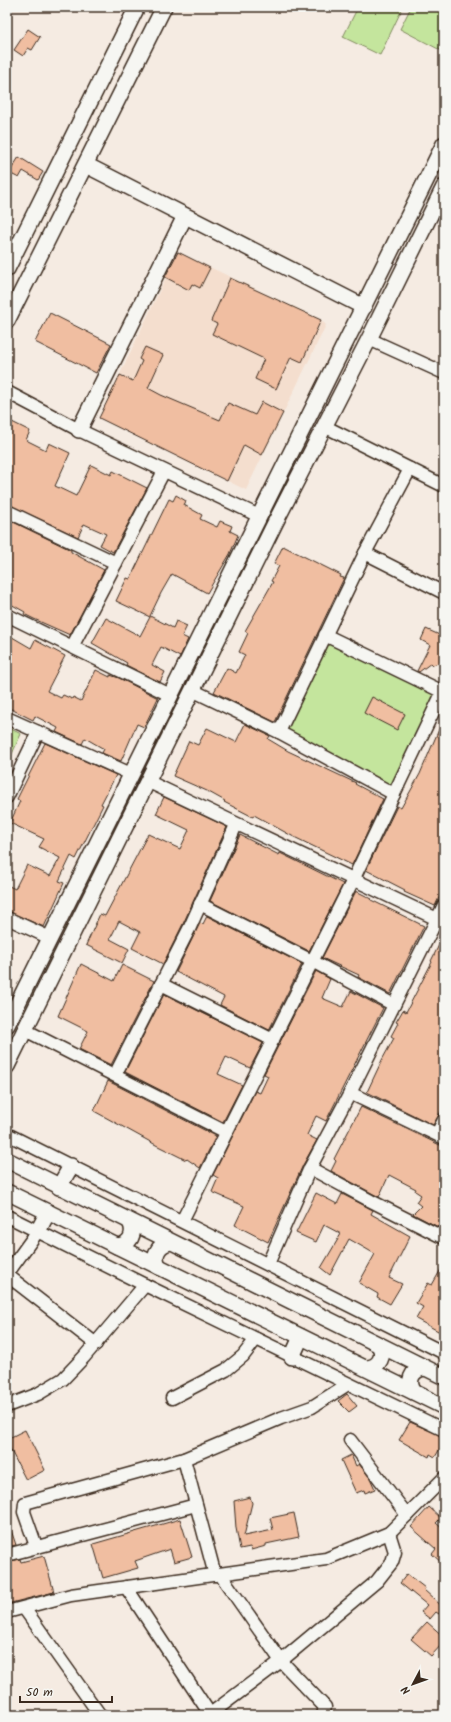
<svg xmlns="http://www.w3.org/2000/svg" width="451" height="1722" font-family="Kalam,sans-serif">
  <rect width="100%" height="100%" fill="#f5ebe2"/>
  <filter id="ink" filterUnits="userSpaceOnUse"><feTurbulence type="fractalNoise" baseFrequency=".025" numOctaves="2"/><feDisplacementMap in="SourceGraphic" scale="8" xChannelSelector="R" yChannelSelector="G"/><feConvolveMatrix kernelMatrix="1 2 1 2 8 2 1 2 1" color-interpolation-filters="sRGB"/></filter>
  <g filter="url(#ink)">
    <polygon fill="#f4dece" points="178,252 321,320 326,325 246,490 99,418"/>
    <g fill="#c4e59d" stroke="#80885e">
      <polygon points="358,7 403,7 380,55 343,37"/>
      <polygon points="411,7 444,7 444,52 400,29"/>
      <polygon points="329,642 436,695 391,787 284,734"/>
      <polygon points="7,727 21,734 7,765"/>
    </g>
    <g fill="#f0bea1" stroke="#3b2a1e">
      <polygon points="28,29 40,37 32,50 28,48 23,56 14,50"/>
      <polygon points="19,157 43,172 38,180 23,171 19,178 9,173"/>
      <polygon points="178,252 210,268 200,288 192,284 189,290 165,277"/>
      <polygon points="230,278 321,320 302,362 291,357 276,389 255,379 264,359 212,334 217,324 211,321"/>
      <polygon points="50,313 111,344 96,373 35,342"/>
      <polygon points="145,347 163,355 148,388 161,395 220,420 228,403 255,415 262,402 283,413 262,455 244,445 227,481 99,418 120,375 133,381 142,361 139,359"/>
      <polygon points="10,421 30,431 26,440 46,450 49,443 70,453 55,486 76,496 91,465 111,475 113,471 147,488 113,552 100,545 106,534 84,524 78,537 7,504 7,428"/>
      <polygon points="176,495 186,501 184,505 202,515 200,519 217,527 220,521 232,526 230,531 238,535 230,554 207,593 172,574 161,593 150,616 173,628 176,621 187,626 182,636 188,639 180,657 161,647 152,665 165,672 160,682 126,665 127,663 92,643 106,618 140,636 150,617 116,601 127,578 130,579 169,499 173,501"/>
      <polygon points="7,519 71,550 71,552 104,570 70,635 34,619 24,614 25,612 7,602"/>
      <polygon points="283,546 341,575 340,577 344,578 275,722 214,692 227,668 236,673 245,655 239,652 248,633 245,631 273,582 271,581 279,566 274,564"/>
      <polygon points="426,629 444,637 444,657 440,665 438,663 433,665 431,663 419,672 417,671 430,645 421,640"/>
      <polygon points="7,634 31,648 35,640 65,656 47,691 61,698 63,695 72,699 73,697 81,701 96,670 110,677 110,675 119,678 158,698 144,727 137,724 121,761 102,753 104,749 85,738 82,744 56,732 58,728 35,716 33,720 7,707"/>
      <polygon points="372,697 405,714 397,730 364,713"/>
      <polygon points="443,720 444,887 435,906 404,892 405,890 366,870 397,806 401,808 420,774"/>
      <polygon points="245,724 270,736 268,739 288,751 356,783 355,784 383,799 352,865 292,836 254,815 253,817 224,802 225,801 207,791 173,776 189,741 198,745 207,728 236,742"/>
      <polygon points="45,743 116,775 101,804 103,805 76,859 71,856 59,881 64,883 44,927 7,911 7,885 15,889 27,865 50,876 60,858 39,847 44,839 10,823 20,801 17,799"/>
      <polygon points="164,797 227,827 183,924 163,964 132,948 140,932 119,921 110,939 129,949 122,963 86,945 100,914 105,916 148,834 180,849 189,830 156,814"/>
      <polygon points="240,835 279,855 280,853 343,884 309,951 210,901"/>
      <polygon points="356,891 372,899 371,900 424,926 390,994 358,977 359,975 322,958"/>
      <polygon points="207,916 302,964 269,1030 220,1005 224,997 176,972 200,923 203,924"/>
      <polygon points="444,935 444,1106 433,1125 367,1092 382,1060 394,1038 391,1036 398,1023 396,1022 403,1010 406,1012 432,962 431,961"/>
      <polygon points="81,964 114,981 122,965 154,981 111,1065 79,1049 88,1031 58,1016"/>
      <polygon points="316,971 330,979 322,998 343,1007 351,991 383,1008 326,1121 316,1116 307,1135 317,1140 303,1165 268,1242 235,1225 244,1206 212,1192 218,1178 213,1175 255,1091 260,1093 268,1076 264,1074"/>
      <polygon points="164,994 263,1043 250,1068 226,1057 218,1074 242,1085 223,1122 125,1072"/>
      <polygon points="108,1081 216,1136 200,1168 187,1159 186,1160 156,1145 94,1111"/>
      <polygon points="361,1107 444,1147 444,1230 413,1214 421,1206 416,1202 421,1195 415,1191 416,1189 389,1175 379,1197 331,1171 336,1161 334,1159"/>
      <polygon points="316,1193 337,1204 342,1194 373,1210 371,1214 410,1236 389,1278 402,1284 390,1304 377,1297 378,1294 359,1283 375,1254 349,1239 330,1275 321,1268 341,1234 324,1225 316,1242 296,1233"/>
      <polygon points="444,1264 444,1324 440,1332 416,1319 423,1307 416,1303 428,1283 432,1285"/>
      <polygon points="347,1394 357,1406 349,1412 338,1401"/>
      <polygon points="410,1422 444,1437 444,1442 435,1457 430,1454 429,1457 399,1440"/>
      <polygon points="25,1430 45,1470 26,1480 7,1443 7,1439"/>
      <polygon points="351,1455 356,1466 359,1464 370,1478 375,1489 365,1493 364,1490 356,1493 341,1460"/>
      <polygon points="250,1497 252,1503 244,1536 273,1530 270,1518 294,1513 299,1537 266,1544 266,1546 251,1550 250,1547 240,1549 236,1528 234,1501"/>
      <polygon points="429,1507 441,1518 436,1523 444,1530 444,1565 432,1554 436,1549 411,1527"/>
      <polygon points="180,1519 192,1557 174,1562 170,1549 135,1561 138,1568 103,1578 93,1544"/>
      <polygon points="9,1524 16,1545 7,1547 7,1525"/>
      <polygon points="44,1556 54,1592 7,1604 7,1562 20,1559 21,1562"/>
      <polygon points="407,1574 425,1588 424,1590 444,1608 439,1614 436,1612 430,1619 421,1612 427,1605 400,1583"/>
      <polygon points="427,1622 444,1637 444,1642 431,1656 411,1639"/>
    </g>
    <g fill="none" stroke-linecap="round" stroke-linejoin="round">
      <defs>
        <g id="minor">
          <polyline points="369,339 444,373"/>
          <polyline points="7,392 79,430 259,516"/>
          <polyline points="324,426 444,486"/>
          <polyline points="7,511 116,563"/>
          <polyline points="365,553 444,593"/>
          <polyline points="7,615 170,695"/>
          <polyline points="325,635 443,692"/>
          <polyline points="72,647 164,471"/>
          <polyline points="192,690 279,732 394,794"/>
          <polyline points="7,718 131,774"/>
          <polyline points="279,732 365,553 410,469"/>
          <polyline points="147,781 437,919"/>
          <polyline points="7,797 38,732"/>
          <polyline points="200,904 312,961 394,1005"/>
          <polyline points="7,918 50,938"/>
          <polyline points="161,984 273,1040"/>
          <polyline points="25,1030 226,1132"/>
          <polyline points="115,1075 190,927 236,825"/>
          <polyline points="350,1093 444,1138"/>
          <polyline points="7,1134 444,1353"/>
          <polyline points="437,1134 444,1120"/>
          <polyline points="310,1168 371,1201 444,1238"/>
          <polyline points="7,1216 145,1285 444,1430"/>
          <polyline points="182,1221 353,880 444,689"/>
          <polyline points="268,1264 310,1168 350,1093 444,905"/>
          <polyline points="7,1274 38,1231"/>
          <polyline points="7,1275 96,1344"/>
          <polyline points="172,1398 226,1370 243,1356 256,1339"/>
          <polyline points="7,1406 38,1394 63,1379 84,1357 145,1285"/>
          <polyline points="350,1440 407,1515"/>
          <polyline points="184,1459 215,1575"/>
          <polyline points="36,1546 24,1512 25,1503 184,1459 281,1418 312,1407 348,1384"/>
          <polyline points="7,1555 196,1505"/>
          <polyline points="220,1574 281,1661 325,1707 323,1715"/>
          <polyline points="126,1587 210,1714"/>
          <polyline points="24,1608 100,1715"/>
          <polyline points="7,1612 71,1595 326,1559 389,1533 444,1478"/>
          <polyline points="209,1715 281,1661 377,1581 392,1562 395,1552 389,1533"/>
        </g>
        <g id="tertiary">
          <polyline points="86,165 364,307"/>
          <polyline points="7,269 137,7"/>
          <polyline points="7,321 164,7"/>
          <polyline points="79,430 185,216"/>
          <polyline points="7,1025 444,144"/>
          <polyline points="7,1066 275,523 369,339 444,187"/>
          <polyline points="7,1160 444,1377"/>
          <polyline points="59,1187 71,1166"/>
          <polyline points="7,1192 444,1407"/>
          <polyline points="38,1231 48,1212"/>
          <path d="M117,1246C130,1245 136,1234 130,1222"/>
          <path d="M159,1267C152,1256 158,1245 170,1242"/>
          <polyline points="292,1357 301,1337"/>
          <path d="M367,1368C380,1367 385,1355 379,1345"/>
          <path d="M414,1392C407,1382 411,1370 424,1368"/>
        </g>
      </defs>
      <use href="#minor" stroke="#3b2a1e" stroke-width="15"/>
      <use href="#tertiary" stroke="#3b2a1e" stroke-width="18"/>
      <use href="#minor" stroke="#f6f6f2" stroke-width="12"/>
      <use href="#tertiary" stroke="#f6f6f2" stroke-width="15"/>
    </g>
  </g>
  <rect width="451" height="1722" fill="none" stroke="#f6f6f2" stroke-width="24"/>
  <rect x="12" y="12" width="427" height="1698" fill="none" stroke="#3b2a1e" stroke-width="1.5" filter="url(#ink)"/>
  <g transform="translate(413 1684) rotate(229)" stroke="#f6f6f2" stroke-width="3" paint-order="stroke">
  <path d="M0-3L7 15L0 10L-7 15Z" fill="#3b2a1e"/>
  <text y="-6" font-size="11" font-weight="bold" text-anchor="middle" fill="#3b2a1e">N</text>
  </g>
  <path d="M20 1696v6h92v-6" fill="none" stroke="#3b2a1e" stroke-width="2"/>
  <text x="26" y="1696" font-size="12" fill="#3b2a1e" stroke="#f6f6f2" stroke-width="3" paint-order="stroke">50 m</text>
</svg>
